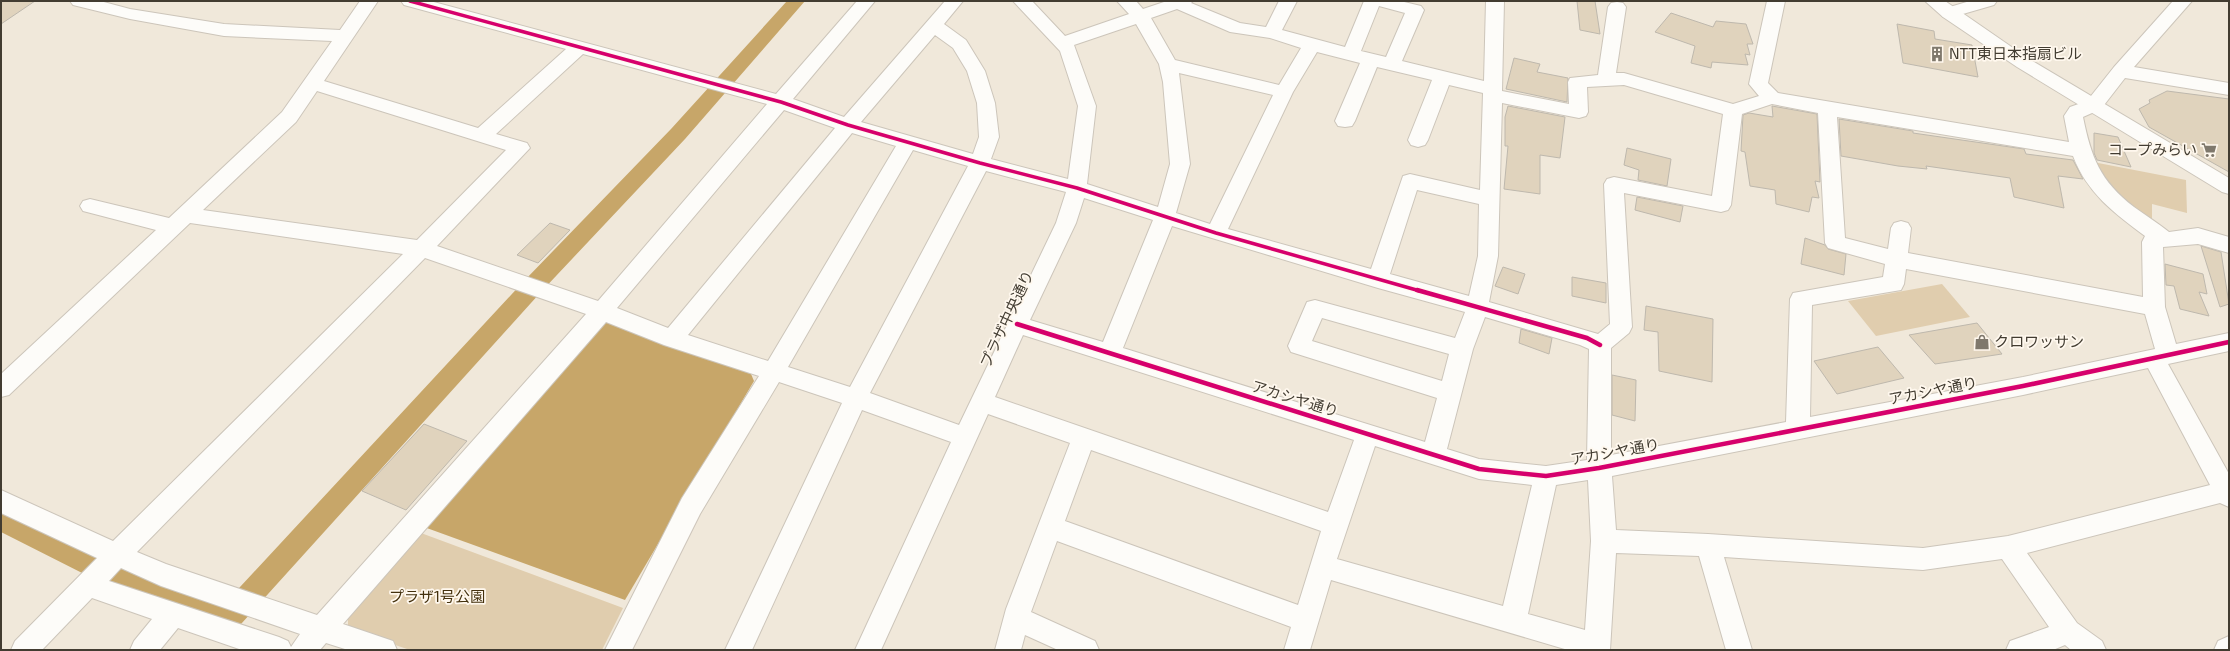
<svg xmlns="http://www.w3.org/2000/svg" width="2230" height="651" font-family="'Exo 2','Noto Sans JP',sans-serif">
  <rect width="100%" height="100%" fill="#f0e8da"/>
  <g fill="#e0cdae">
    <polygon points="2093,162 2186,180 2187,213 2152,204 2152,226 2113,196"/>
    <polygon points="1942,284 1970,317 1876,336 1848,301"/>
    <polygon points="421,533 623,608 602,650 410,650 348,629 348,615"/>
  </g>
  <polygon fill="#c7a669" points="608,322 751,374 754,381 625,600 424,527 597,325"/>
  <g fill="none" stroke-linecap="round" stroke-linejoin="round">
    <polygon fill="#c7a669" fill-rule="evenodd" points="787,1 805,1 685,139 540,293 241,624 232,627 94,579 1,532 1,509 110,562 227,601 524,281 671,129"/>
  </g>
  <g fill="#e0d3bd" stroke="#beb8ad">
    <polygon points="1,1 35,1 1,24"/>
    <polygon points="1577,1 1595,1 1600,34 1580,30"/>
    <polygon points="1671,13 1713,27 1716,21 1746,24 1753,44 1747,44 1750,55 1745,54 1748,65 1712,62 1711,68 1691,63 1695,46 1655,32"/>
    <polygon points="1897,24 1934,31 1935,39 1972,45 1978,77 1903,63"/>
    <polygon points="1514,58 1540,64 1537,72 1568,78 1567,102 1506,89"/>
    <polygon points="2167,91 2229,99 2229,172 2149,127 2139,109 2150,103 2149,100"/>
    <polygon points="1508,106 1565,117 1560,158 1540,155 1540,194 1504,189 1508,146 1505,146 1505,117"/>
    <polygon points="1772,106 1817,114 1820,182 1815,181 1819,198 1812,197 1809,212 1776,204 1775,190 1750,186 1745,152 1741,151 1743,115 1749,113 1773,117"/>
    <polygon points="1839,119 1913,131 1913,133 2024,149 2026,154 2073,160 2083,179 2058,176 2064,208 2014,197 2010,178 1926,166 1927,169 1898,166 1841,156"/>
    <polygon points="2094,133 2118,137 2131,167 2097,160 2094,153"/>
    <polygon points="1627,148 1671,159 1667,186 1638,180 1639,170 1624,165"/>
    <polygon points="1637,197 1683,206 1680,222 1635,210"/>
    <polygon points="550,223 570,230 538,263 517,255"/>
    <polygon points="1805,238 1825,245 1828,249 1846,254 1844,275 1801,264"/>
    <polygon points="2201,246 2221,252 2229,304 2220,307"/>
    <polygon points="2165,264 2203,274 2207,294 2199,292 2209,316 2180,309 2174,286 2166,285"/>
    <polygon points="1503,267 1525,274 1518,294 1495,286"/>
    <polygon points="1572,277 1606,283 1606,303 1572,296"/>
    <polygon points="1646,306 1713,319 1712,382 1659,371 1658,332 1644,330"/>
    <polygon points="1977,323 2002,354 1935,364 1909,335"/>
    <polygon points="1521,329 1552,338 1549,354 1519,343"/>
    <polygon points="1878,347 1904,378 1837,394 1814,361"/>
    <polygon points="1612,375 1636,380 1635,421 1612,415"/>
    <polygon points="424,424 467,441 406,510 362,491"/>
  </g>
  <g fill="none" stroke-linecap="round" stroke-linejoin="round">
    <defs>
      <g id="minor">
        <path d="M70,1H100L130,9L224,24L340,30L360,1H378L324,81L478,128L566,49L404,5L401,1H430L776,94L857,1H875L793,99L844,117L945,1H963L944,24L966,40L985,71L995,103L999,137L991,159L1068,179L1078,106L1060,51L1013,1H1032L1065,36L1129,14L1117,1H1136L1143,9L1167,1H1193L1191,3L1240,23L1266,27L1279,1H1297L1282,30L1345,47L1364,1H1400L1421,6L1424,10L1402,61L1484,81L1486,1H1504L1502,91L1569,104L1568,82L1570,78L1598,75L1608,7L1611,3L1617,2L1623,3L1626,7L1616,73H1624L1733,104L1759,96L1749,84L1767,1H1785L1768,83L1778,93L2069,142L2064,116L2070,107L2087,101L2114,67L2173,1H2192L2134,67L2229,83V95L2125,78L2101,109L2083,117C2091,157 2100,181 2134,207C2145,215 2158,223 2169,232L2198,228L2229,237V253L2198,244L2163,247L2165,307L2176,344L2229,333V351L2168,364L2229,474V507L2220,503L2027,553L2077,623L2102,641L2106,650H2071L2065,645L2053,650H2006L2010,641L2049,627L2002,559L1923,570L1724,557L1752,650H1726L1699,556L1616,553L1610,650H1568L1331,580L1310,650H1284L1291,627L1057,541L1031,612L1095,641L1099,650H1058L1025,635L1021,650H995L1006,609L1070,443L988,414L881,650H855L951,442L862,410L752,650H725L842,403L779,382L700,514L632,650H605L682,498L759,376L664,345L606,322L343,624L393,641L397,650H348L326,643L320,650H242L178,628L160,650H130L134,641L152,619L92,598L42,650H11L15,641L97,558L1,513V490L113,541L403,254L190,223L9,395L1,397V374L156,230L83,211L80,206L83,201L90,199L169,218L282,112L332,41L224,36L130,19L73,5ZM1379,6L1405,13L1386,57L1361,51ZM1177,9L1230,32L1270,38L1301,48L1279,85L1175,60L1151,18ZM1136,24L1159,64L1163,82L1170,164L1158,207L1087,184L1096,106L1074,45ZM935,35L953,48L967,71L977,103L979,137L973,154L861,122ZM1317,52L1360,63L1335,121L1338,126L1345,127L1352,126L1355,121L1377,67L1432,80L1408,140L1411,145L1418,147L1425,145L1428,140L1449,85L1483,93L1480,190L1410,174L1403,176L1371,269L1228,229L1293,92ZM583,54L767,104L598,301L437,246L530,148L527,143L496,134ZM1179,73L1273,95L1210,224L1176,213L1190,164ZM1624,85L1723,114L1712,196L1614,177L1607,179L1604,184L1610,324L1598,334L1489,302L1498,256L1502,103L1579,118L1586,116L1588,112L1587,87ZM317,91L506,150L417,240L203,210L296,122ZM1772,104L1818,113L1825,243L1828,248L1885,264L1883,277L1793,293L1790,299L1786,422L1611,455V348L1629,333L1632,327L1624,193L1721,212L1728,210L1731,205L1742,114ZM784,110L835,128L668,328L617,308ZM1837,117L2073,156C2087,193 2114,213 2145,236L2142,242L2143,297L1908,253L1911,228L1908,223L1901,221L1894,223L1891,228L1888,249L1845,238ZM852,133L896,146L768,361L688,335ZM913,150L968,166L850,387L788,367ZM986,171L1066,192L1056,223L959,425L870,393ZM1417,190L1479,204L1478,256L1469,296L1390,274ZM1084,198L1153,220L1103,342L1030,320L1076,223ZM1172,226L1378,288L1465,312L1455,338L1315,300L1307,302L1288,346L1291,352L1437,398L1425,442L1123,348ZM425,258L586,314L317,615L166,564L137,552ZM1906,269L2145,314L2155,349L2023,377L1810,417L1812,305L1901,290L1904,284ZM1485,317L1580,345L1589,349L1587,460L1546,466L1479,459L1447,449L1473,349ZM1322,318L1449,354L1442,381L1312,341ZM1023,335L1354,440L1328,512L995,397ZM2148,368L2210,485L2008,536L1923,548L1708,534L1616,530L1612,476L2023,395ZM1375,446L1479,479L1532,485L1503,606L1337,559ZM1091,450L1321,531L1298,605L1065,521ZM1588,480L1591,541L1585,630L1528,614L1556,485ZM121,568L161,586L300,634L291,647L288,641L279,637L109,581Z"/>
        <polygon points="1970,1 1997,1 1994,5 1949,18 1943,17 1940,13 1943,9"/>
        <polygon points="2229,636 2229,650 2214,650 2218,641"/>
      </g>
      <polygon id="major" points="1925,1 1945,1 2029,59 2229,178 2229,194 2222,192 2017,67 1943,17"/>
    </defs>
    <use href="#minor" stroke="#ccc5ba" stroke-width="2"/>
    <use href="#major" stroke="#ccc5ba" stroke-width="2"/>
    <use href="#minor" fill="#fdfcf9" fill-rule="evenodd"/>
    <use href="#major" fill="#fdfcf9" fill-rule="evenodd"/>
    <defs>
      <polyline id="cycleway-far1" points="410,1 781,102 848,125 980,163 1077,188 1216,233 1420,291"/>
      <g id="cycleway">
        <polyline points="1417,290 1587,338 1600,345"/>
        <polyline points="1017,324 1479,469 1546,476 1599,468 2023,386 2229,342"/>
      </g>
    </defs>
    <use href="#cycleway-far1" stroke="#fff8ee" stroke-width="5.5"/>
    <use href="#cycleway" stroke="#fff8ee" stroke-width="7"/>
    <use href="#cycleway-far1" stroke="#d6006c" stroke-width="3.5"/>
    <use href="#cycleway" stroke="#d6006c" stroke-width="4.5"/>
  </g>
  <defs>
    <symbol id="building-bare" viewBox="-9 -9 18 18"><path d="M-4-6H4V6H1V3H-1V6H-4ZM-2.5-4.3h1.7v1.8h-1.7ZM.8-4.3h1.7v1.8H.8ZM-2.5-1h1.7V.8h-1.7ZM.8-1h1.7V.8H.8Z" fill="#7f786c" stroke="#fff8ee" stroke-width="2.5" paint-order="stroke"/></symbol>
    <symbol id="supermarket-bare" viewBox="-9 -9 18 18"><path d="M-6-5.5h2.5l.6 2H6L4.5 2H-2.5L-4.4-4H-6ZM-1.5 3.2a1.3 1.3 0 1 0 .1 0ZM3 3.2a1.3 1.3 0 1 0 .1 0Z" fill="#7f786c" stroke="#fff8ee" stroke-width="2.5" paint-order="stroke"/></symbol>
    <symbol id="shop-bare" viewBox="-9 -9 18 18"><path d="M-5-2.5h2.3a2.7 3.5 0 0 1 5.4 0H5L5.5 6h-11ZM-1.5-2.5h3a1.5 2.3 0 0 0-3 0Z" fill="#7f786c" stroke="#fff8ee" stroke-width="2.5" paint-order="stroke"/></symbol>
  </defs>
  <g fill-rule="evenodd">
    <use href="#building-bare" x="1926" y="43" width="22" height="22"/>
    <use href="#supermarket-bare" x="2198" y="139" width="22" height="22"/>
    <use href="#shop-bare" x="1971" y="331" width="22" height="22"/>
  </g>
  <g text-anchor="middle" stroke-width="3.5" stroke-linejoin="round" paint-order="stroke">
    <g font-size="15" fill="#423c31" stroke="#fff8ee" text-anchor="start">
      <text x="1949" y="59">NTT東日本指扇ビル</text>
      <text x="2197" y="155" text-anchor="end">コープみらい</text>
      <text x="1994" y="347">クロワッサン</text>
    </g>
    <g font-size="15" fill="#423c31" stroke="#fff8ee">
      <text transform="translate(1007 319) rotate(-65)" y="5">プラザ中央通り</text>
      <text transform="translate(1933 391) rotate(-11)" y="5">アカシヤ通り</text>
      <text transform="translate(1295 399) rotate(17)" y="5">アカシヤ通り</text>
      <text transform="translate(1615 452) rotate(-10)" y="5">アカシヤ通り</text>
    </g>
    <g font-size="15" fill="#44310e" stroke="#fff8ee">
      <text x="437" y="602">プラザ1号公園</text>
    </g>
  </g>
  <rect width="2230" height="651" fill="none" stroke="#423c31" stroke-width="4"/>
</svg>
